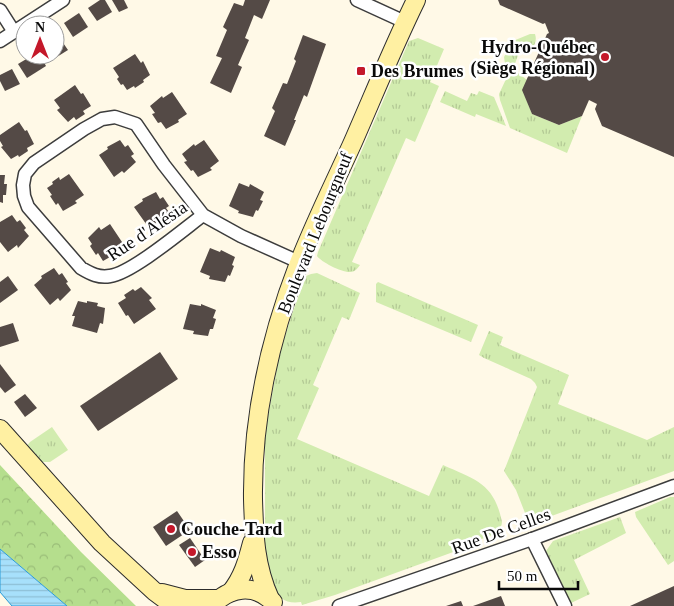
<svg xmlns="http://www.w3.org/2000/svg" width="674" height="606" font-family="Georgia,serif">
  <defs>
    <pattern id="grass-tufts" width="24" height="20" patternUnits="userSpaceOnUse" patternTransform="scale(1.25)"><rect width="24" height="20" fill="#d2ecaf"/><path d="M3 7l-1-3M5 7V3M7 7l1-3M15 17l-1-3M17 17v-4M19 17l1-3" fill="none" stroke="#b3c995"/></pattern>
    <pattern id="forest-crowns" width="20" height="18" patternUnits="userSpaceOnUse" patternTransform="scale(1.25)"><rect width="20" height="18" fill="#b5de8d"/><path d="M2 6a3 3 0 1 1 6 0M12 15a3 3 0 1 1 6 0" fill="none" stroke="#9abd78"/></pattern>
    <pattern id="water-rules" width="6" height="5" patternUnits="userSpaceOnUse" patternTransform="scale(1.25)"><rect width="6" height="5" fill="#a7e0fb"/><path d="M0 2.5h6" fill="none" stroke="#8ebfd6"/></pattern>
  </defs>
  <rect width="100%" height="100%" fill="#fff9e7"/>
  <g fill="url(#grass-tufts)">
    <path d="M530,34H535C537,40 535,44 532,49L520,50L513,69L527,80L523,91L532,114L559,125L582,116L567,153L510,128L500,100L499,94L507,77L504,57L513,41Z"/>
    <path d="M418,38L444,49L430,82L439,86L415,142L406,138L352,262L360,265C357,269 355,272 350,272C343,273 321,262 317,256L318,252L409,41Z"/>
    <polygon points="445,91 467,101 471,93 477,95 479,91 494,97 506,126 476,114 475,117 440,102"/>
    <path d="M317,273L360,293L349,320L342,317L313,385L319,388L297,439L429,496L443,465C476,480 494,483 502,522C501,537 478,539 466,544L467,547L335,595L302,605L301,602C274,606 270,583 268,561H265V432L280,352L292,314L306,276L311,274Z"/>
    <polygon points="378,282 478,325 471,342 376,302 376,284"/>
    <polygon points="489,331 503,337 500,345 569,375 558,404 647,440 674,427 674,471 538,521 527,518 516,490 504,471 537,387 535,383 531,379 484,358 479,355"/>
    <polygon points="52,427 68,450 50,462 41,462 26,447 30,442"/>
    <polygon points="670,497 674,497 674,561 668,565 636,517 635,512"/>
    <polygon points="620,517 626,533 574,560 590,594 571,603 546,551 553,541"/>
  </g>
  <polygon fill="url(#forest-crowns)" points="0,465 81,552 136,606 67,606 0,549"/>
  <polygon fill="url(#water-rules)" stroke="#299bd8" points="0,549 67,606 12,606 0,592"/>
  <g fill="#544a46">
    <polygon points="100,0 105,0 112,12 97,21 88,8"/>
    <polygon points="112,0 124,0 128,8 119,12"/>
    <polygon points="245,0 270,0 262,19 254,15 245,38 249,40 238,65 242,67 231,93 210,83 222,58 216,56 227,30 223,27 234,3 243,6"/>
    <polygon points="498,0 674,0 674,157 602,126 595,109 597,104 589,100 582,116 559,125 532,114 522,90 547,34 549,33 545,23 543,24 500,5"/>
    <polygon points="79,13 88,27 73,37 64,23"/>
    <polygon points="303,35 326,44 307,97 304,95 294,120 296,120 285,146 264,136 275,111 272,108 283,83 287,84 296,61 294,59"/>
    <polygon points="59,37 68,50 52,60 49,55 55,55 55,39"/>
    <polygon points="135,54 141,63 143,61 150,75 143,80 144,82 135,88 134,86 127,90 123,84 121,85 117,79 119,77 113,68"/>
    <polygon points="33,55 40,55 46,66 27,78 18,64"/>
    <polygon points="12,69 20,84 5,91 0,81 0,75"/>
    <polygon points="75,85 81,94 83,93 91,106 83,111 85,114 76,120 74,117 68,122 57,110 60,108 54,100"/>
    <polygon points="172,92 187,114 178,120 179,122 166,129 161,122 158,123 152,114 155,113 150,106 162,96 163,98"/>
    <polygon points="19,122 25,131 27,130 34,144 27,148 28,151 19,157 18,155 11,159 1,147 3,146 0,141 0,135"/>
    <polygon points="120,140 125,147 128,145 134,154 131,156 136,162 124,173 122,171 114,177 99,155 108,149 107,147"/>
    <polygon points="204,140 219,161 210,168 212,170 198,177 193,170 191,171 184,162 187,161 182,154 194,144 195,146"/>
    <polygon points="69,174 84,195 75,201 77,203 63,211 58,203 56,205 50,196 52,195 47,188 53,184 52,182 59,177 60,180"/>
    <polygon points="0,175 5,175 4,184 7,184 6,195 3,195 3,203 0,202"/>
    <polygon points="239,183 249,187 250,184 264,192 260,200 263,201 258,211 256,210 253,217 238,213 239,211 229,206"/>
    <polygon points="156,192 160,199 163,197 169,206 166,208 171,215 159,225 158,222 149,228 134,207 143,201 142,199"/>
    <polygon points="12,215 17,222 20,220 26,228 24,230 29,236 18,248 17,245 8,252 0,242 0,222"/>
    <polygon points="110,224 124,245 115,251 117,253 103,261 98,253 96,255 90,246 92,244 88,238 99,227 101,230"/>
    <polygon points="210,248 220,252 221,250 235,257 232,265 234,266 230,276 228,275 225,282 209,279 210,276 200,272"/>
    <polygon points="54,268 59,275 62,273 68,282 66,283 71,290 60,301 58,298 50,305 34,285 42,278 41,276"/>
    <polygon points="8,276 18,290 0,303 0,282"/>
    <polygon points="141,287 152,298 149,300 156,309 134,324 128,315 126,316 118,303 126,298 124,295 133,289 135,291"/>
    <polygon points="78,301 87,303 87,301 98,303 97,306 105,308 103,324 100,323 97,333 72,326 75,316 72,316"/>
    <polygon points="190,304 201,306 201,304 216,310 213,318 216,319 213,329 210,329 208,336 193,334 194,331 183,329"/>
    <polygon points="13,323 19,341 0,347 0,327"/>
    <polygon points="160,352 178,379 98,431 80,406"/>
    <polygon points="0,364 16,385 5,393 0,387"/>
    <polygon points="25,394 37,408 25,417 14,402"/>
    <polygon points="177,511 190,530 166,546 153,527"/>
    <polygon points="190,538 205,560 195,567 179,545"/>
    <polygon points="674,586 674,606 630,606"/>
    <polygon points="501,596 505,606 473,606"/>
    <polygon points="461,601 463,606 446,606"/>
  </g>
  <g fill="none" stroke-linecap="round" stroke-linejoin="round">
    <defs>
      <g id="street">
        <polyline points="357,0 405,22"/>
        <polyline points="0,10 14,32"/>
        <polyline points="0,41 63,0"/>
        <path d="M203,215C183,230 132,273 110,276C99,278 91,274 81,268L28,207L24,196L23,185L25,174L34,163L84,129L102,119L115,117L136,124L164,165L203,215L241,236L299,262"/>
        <polyline points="532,539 565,606"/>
        <polyline points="339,606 532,539 674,486"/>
      </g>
      <g id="secondary">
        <polyline points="0,429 102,543 154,591 174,606"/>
        <path d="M231,592C243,577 247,562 252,543"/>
        <polyline points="162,593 185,599 218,599"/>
        <path d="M270,599C255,566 254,535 253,499C252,418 270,338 299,263C315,222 335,182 353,142C374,94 393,47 416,0"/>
        <path d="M212,606C229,587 254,583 273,602"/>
      </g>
    </defs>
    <use href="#street" stroke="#3d3d3d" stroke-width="15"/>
    <use href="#secondary" stroke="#2c2c2c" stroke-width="20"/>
    <use href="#street" stroke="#fff" stroke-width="12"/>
    <use href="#secondary" stroke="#fff0a2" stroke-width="18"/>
  </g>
  <g fill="#c4182a" stroke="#fff" stroke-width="2">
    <circle cx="605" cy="57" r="5"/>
    <rect x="356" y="66" width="10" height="10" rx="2.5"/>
    <circle cx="171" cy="529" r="5"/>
    <circle cx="192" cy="552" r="5"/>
  </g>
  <g text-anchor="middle" stroke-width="5" stroke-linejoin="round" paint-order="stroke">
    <g font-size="18" font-weight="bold" fill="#0a0a0a" stroke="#fff" text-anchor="start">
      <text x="595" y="53" text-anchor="end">Hydro-Québec<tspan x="595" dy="21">(Siège Régional)</tspan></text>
      <text x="371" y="77">Des Brumes</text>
      <text x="181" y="535">Couche-Tard</text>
      <text x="202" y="558">Esso</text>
    </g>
    <g font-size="18" fill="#0a0a0a" stroke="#fff">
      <text transform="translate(147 231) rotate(-34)" y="6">Rue d'Alésia</text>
      <text transform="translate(315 233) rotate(-68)" y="6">Boulevard Lebourgneuf</text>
      <text transform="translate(501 531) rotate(-20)" y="6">Rue De Celles</text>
    </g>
  </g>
  <g transform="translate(40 40)"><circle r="24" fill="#ffffff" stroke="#9d9d9d"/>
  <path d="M0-4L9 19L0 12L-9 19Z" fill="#c4182a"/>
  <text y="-8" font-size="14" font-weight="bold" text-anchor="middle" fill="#0a0a0a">N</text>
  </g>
  <path d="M499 581v8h79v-8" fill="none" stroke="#0a0a0a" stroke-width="2.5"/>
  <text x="507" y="581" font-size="15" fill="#0a0a0a" stroke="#ffffff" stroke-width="4" paint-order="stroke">50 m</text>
</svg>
